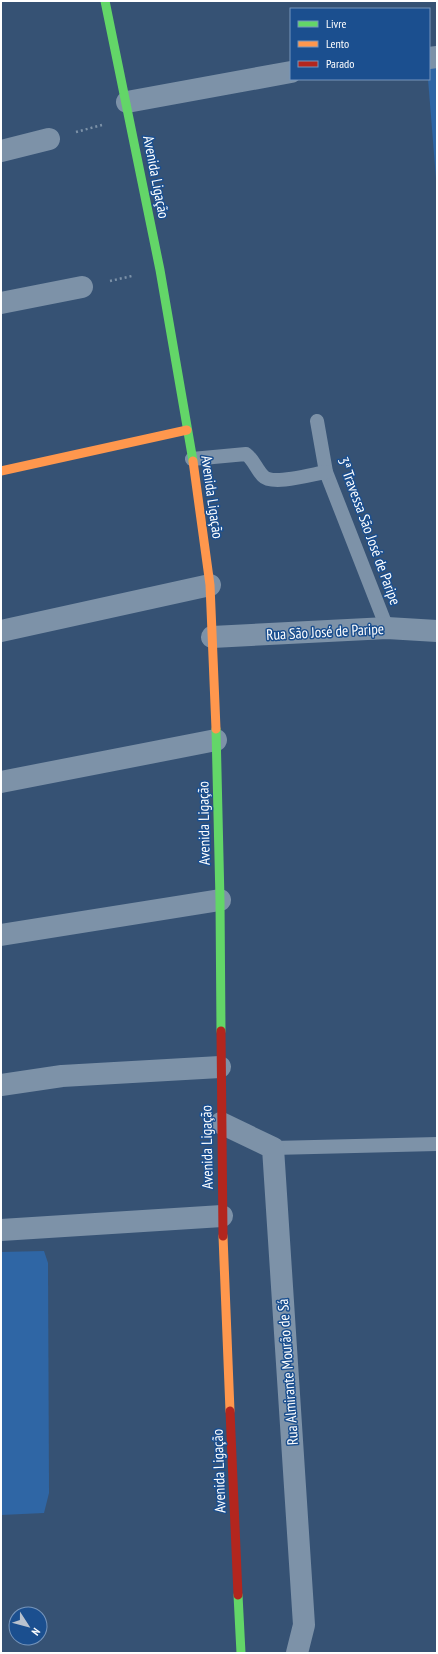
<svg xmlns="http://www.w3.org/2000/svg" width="438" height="1654" font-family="'PT Sans Narrow',sans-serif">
  <rect width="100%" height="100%" fill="#365274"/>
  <g fill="#2f66a5">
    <polygon points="437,58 437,191 428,79 429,59"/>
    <polygon points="44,1251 48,1263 49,1493 44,1513 1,1515 1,1252"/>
  </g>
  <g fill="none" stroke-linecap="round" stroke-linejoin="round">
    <g stroke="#7d92a8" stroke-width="2.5" stroke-dasharray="2 3" stroke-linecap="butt">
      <polyline points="76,132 102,125"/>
      <polyline points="110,281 132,276"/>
    </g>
    <g stroke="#7d92a8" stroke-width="14">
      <polyline points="317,421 326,472 387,628"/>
      <path d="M192,459L246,454C254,460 256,469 263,476C272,486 313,474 326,472"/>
      <polyline points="273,1148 437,1144"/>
    </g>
    <g stroke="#7d92a8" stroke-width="22">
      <polyline points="429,58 437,57"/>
      <polyline points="127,102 291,72"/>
      <polyline points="1,151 49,139"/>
      <polyline points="1,303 82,287"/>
      <polyline points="1,631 210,585"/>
      <polyline points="212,637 387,628 437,631"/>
      <polyline points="1,782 216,740"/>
      <polyline points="1,935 220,900"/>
      <polyline points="1,1085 62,1076 220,1067"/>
      <polyline points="221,1123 273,1148 304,1625 297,1653"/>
      <polyline points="1,1230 222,1216"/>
    </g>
    <g stroke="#63d668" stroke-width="9">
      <polyline points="105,1 160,270 193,461"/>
      <polyline points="216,729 220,900 221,1031"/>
      <polyline points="238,1595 241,1653"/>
    </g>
    <g stroke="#ff974d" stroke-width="9">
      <polyline points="193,461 210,585 216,729"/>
      <polyline points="1,471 187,430"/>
      <polyline points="223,1236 230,1411"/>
    </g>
    <g stroke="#b3261e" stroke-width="9">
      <polyline points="221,1031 223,1236"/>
      <polyline points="230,1411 238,1595"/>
    </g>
  </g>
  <g text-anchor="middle" stroke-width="3" stroke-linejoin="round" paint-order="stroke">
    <g font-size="15" fill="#fff" stroke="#1b4f8f">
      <text transform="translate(156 177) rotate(79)" y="5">Avenida Ligação</text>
      <text transform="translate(212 497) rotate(82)" y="5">Avenida Ligação</text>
      <text transform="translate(369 531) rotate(70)" y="5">3ª Travessa São José de Paripe</text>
      <text transform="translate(325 632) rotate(-3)" y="5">Rua São José de Paripe</text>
      <text transform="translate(204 823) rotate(-91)" y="5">Avenida Ligação</text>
      <text transform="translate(207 1147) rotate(-91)" y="5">Avenida Ligação</text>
      <text transform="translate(288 1372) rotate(-94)" y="5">Rua Almirante Mourão de Sá</text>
      <text transform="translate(219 1471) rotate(-92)" y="5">Avenida Ligação</text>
    </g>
  </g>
  <rect width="438" height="1654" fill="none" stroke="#ffffff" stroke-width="4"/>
  <rect x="290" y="8" width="140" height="72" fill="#1b4f8f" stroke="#7695bc"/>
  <rect x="298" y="21" width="20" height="6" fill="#63d668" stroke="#7695bc"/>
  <text x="326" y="28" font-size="12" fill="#ffffff">Livre</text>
  <rect x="298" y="41" width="20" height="6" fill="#ff974d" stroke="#7695bc"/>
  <text x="326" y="48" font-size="12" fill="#ffffff">Lento</text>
  <rect x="298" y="61" width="20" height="6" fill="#b3261e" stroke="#7695bc"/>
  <text x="326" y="68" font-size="12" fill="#ffffff">Parado</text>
  <g transform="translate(28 1626) rotate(126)"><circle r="19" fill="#1b4f8f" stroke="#7695bc"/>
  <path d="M0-3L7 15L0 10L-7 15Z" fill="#b9c2ce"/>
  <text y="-6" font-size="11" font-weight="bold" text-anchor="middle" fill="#ffffff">N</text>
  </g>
</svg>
